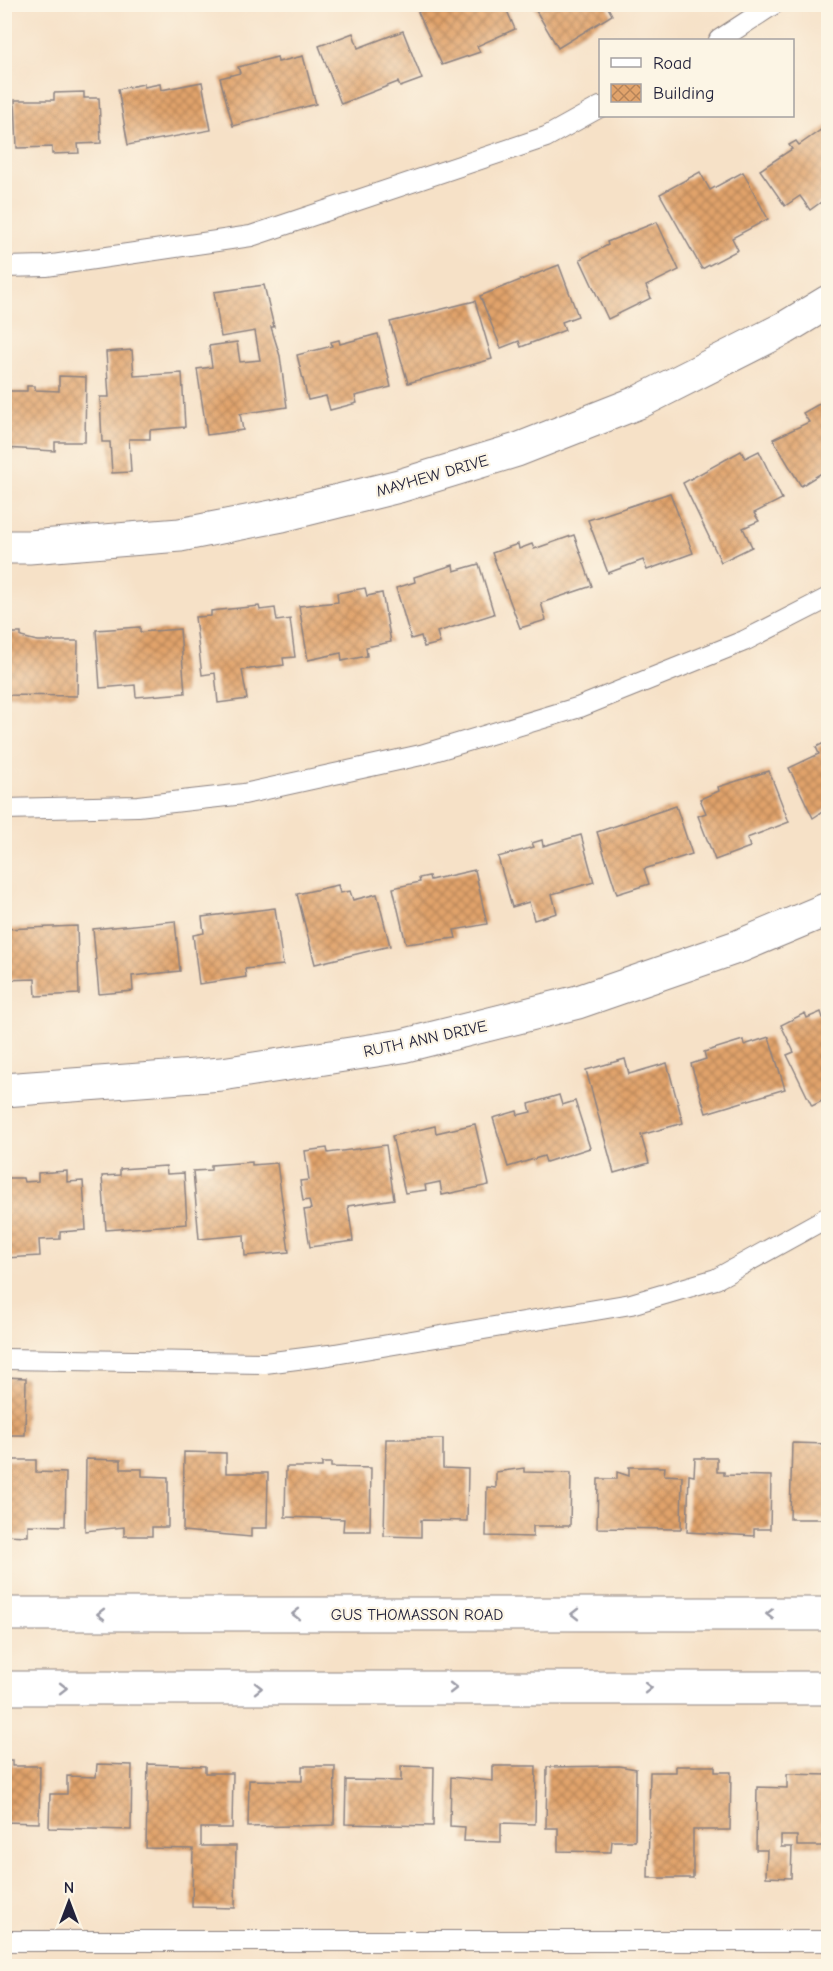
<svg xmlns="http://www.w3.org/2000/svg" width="833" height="1971" font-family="'Comic Neue',sans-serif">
  <defs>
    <pattern id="building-cross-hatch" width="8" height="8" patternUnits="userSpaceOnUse" patternTransform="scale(1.5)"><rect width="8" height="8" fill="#e1a36b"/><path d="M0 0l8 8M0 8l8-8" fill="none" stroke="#b68459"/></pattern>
  </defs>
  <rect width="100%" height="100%" fill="#fcf5e5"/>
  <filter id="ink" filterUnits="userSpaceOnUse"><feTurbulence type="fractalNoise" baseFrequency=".0167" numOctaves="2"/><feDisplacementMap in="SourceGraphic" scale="12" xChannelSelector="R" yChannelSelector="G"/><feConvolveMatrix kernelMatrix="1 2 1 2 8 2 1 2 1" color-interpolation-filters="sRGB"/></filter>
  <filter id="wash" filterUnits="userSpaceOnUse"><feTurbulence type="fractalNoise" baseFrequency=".008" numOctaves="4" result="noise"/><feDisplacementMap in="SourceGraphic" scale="24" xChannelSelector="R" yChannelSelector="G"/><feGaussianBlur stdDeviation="1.35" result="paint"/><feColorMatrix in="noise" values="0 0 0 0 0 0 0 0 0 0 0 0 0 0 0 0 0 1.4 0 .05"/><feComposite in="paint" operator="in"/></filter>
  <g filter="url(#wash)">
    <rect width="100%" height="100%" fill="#f6e1c7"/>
    <g id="blocks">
      <g fill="url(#building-cross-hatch)">
        <polygon points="435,4 504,4 515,29 477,46 480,52 442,65 418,12"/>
        <polygon points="532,4 606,4 612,15 558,48"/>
        <polygon points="403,31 422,79 400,87 398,82 341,104 319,46 353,33 358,48"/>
        <polygon points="303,56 316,104 233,126 220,78 240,73 238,67 277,57 278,62"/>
        <polygon points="202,82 211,130 128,145 118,89 144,84 144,87 160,84 161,90"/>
        <polygon points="84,92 84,98 99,98 101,143 78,144 79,153 52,154 52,147 17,148 15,100 54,100 54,93"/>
        <polygon points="828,125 828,186 826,187 828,197 810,210 800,196 785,206 760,170 792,149 789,145 796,141 799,145"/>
        <polygon points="700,172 710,190 743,172 768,219 732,238 738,250 702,269 660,194"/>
        <polygon points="657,222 679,270 646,286 651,298 608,319 580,259 608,245 607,242"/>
        <polygon points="559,265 578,316 562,322 565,330 521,347 519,341 501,348 480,296"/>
        <polygon points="264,285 274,327 271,327 280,356 287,407 240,414 243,430 207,435 197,369 212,367 209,346 237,342 240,362 260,360 255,331 221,337 214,292"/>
        <polygon points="475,301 492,359 408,383 390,322"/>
        <polygon points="378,334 391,387 355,396 357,403 330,410 326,396 308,400 297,355 332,346 331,342 339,340 340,344"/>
        <polygon points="132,350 134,376 182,373 185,427 150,430 150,439 129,439 131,472 112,473 110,442 102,442 100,397 109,397 106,352"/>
        <polygon points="59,376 86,377 85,442 55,442 55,451 4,448 4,391 27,391 27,386 35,386 35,390 59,391"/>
        <polygon points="828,399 828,469 801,486 773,439 809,422 803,413"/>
        <polygon points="741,451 745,458 759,451 782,499 754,513 759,521 743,528 752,547 721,562 683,483"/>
        <polygon points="670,493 693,553 647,570 643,560 608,573 588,520"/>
        <polygon points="574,535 592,586 541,603 546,620 520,628 492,553 518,544 519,549 532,544 534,549"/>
        <polygon points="479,564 494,614 437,632 440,643 424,647 421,636 411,639 396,588 415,582 414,577 453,565 454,571"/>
        <polygon points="365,588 367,596 382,593 391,642 366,647 367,656 342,661 341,653 308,660 299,606 338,602 337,593"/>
        <polygon points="259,606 260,610 275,608 277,621 290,619 295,657 283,658 284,665 242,670 247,699 218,703 215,673 202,675 195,617 211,616 211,611"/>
        <polygon points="140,627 140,632 180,629 185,693 136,697 135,685 100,688 96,630"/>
        <polygon points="4,633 21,633 21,637 37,641 78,641 77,696 4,695"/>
        <polygon points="828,741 828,808 813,818 789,768 819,754 816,747"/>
        <polygon points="769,771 789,822 747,838 750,847 715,860 698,816 706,813 700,799 719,791 718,787"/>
        <polygon points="676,806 692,854 644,869 649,884 617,894 597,832"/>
        <polygon points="581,835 594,882 552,894 557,913 534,920 529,902 512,907 498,857 534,847 532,843 542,840 543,846"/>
        <polygon points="475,870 487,924 454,930 456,938 406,944 393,888 420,882 419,878 429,876 430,880"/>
        <polygon points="338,885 340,893 350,891 353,900 377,894 390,946 315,964 297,894"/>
        <polygon points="275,908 283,965 245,969 246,977 199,984 193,935 204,933 202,917"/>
        <polygon points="175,921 180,971 132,976 133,991 99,994 93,929"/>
        <polygon points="77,926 79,994 36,996 35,979 4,980 4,929"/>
        <polygon points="821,1012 823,1018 828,1015 828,1098 812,1106 787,1055 794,1052 781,1025 805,1013 807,1018"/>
        <polygon points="769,1037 785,1089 706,1113 691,1064 706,1059 704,1052 743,1040 744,1045"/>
        <polygon points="625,1059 629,1074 667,1063 683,1123 641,1135 649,1163 614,1173 586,1070"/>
        <polygon points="559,1095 562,1105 575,1101 590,1148 546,1162 544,1156 508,1167 493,1118 517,1111 518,1115 531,1112 529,1104"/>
        <polygon points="475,1124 489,1185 442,1195 440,1182 425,1185 426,1190 405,1193 392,1136 435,1126 436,1133"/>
        <polygon points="386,1145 394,1199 348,1206 353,1241 310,1247 304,1210 311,1209 309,1200 303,1201 300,1181 309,1180 305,1151 327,1148 328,1153"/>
        <polygon points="252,1162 252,1165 277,1163 289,1252 245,1256 244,1235 199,1239 193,1171 211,1170 211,1165"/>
        <polygon points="166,1166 167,1174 184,1173 187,1224 106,1230 102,1176 120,1175 120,1169"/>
        <polygon points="67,1171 67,1182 83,1181 86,1230 60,1232 60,1239 39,1240 40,1256 4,1258 4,1178 23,1178 24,1182 38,1181 38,1173"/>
        <polygon points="4,1377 26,1378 25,1435 4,1435"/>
        <polygon points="386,1439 443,1439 443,1468 468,1469 467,1521 421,1520 421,1537 384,1536"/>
        <polygon points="792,1443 828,1444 828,1519 790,1519"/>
        <polygon points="184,1452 226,1453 226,1473 268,1473 267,1528 251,1528 251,1537 183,1531"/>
        <polygon points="695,1458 717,1458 717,1472 724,1472 724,1475 771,1476 770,1529 754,1529 754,1536 687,1532 689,1475 694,1476"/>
        <polygon points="86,1459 121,1460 121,1469 142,1469 142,1476 168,1477 168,1527 152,1527 152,1536 124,1536 124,1527 85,1531"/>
        <polygon points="4,1460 36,1460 36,1472 66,1473 65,1526 28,1525 28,1536 4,1535"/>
        <polygon points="322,1463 331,1463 331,1467 371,1468 370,1531 343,1531 344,1519 285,1517 286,1467 322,1467"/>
        <polygon points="629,1467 665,1467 664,1475 682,1476 681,1529 597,1528 598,1479 617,1479 617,1472 629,1476"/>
        <polygon points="524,1468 524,1472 571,1473 570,1526 533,1526 533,1537 486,1536 487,1487 496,1488 496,1472"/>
        <polygon points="4,1761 12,1761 12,1766 40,1766 39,1823 4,1822"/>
        <polygon points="97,1764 132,1765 131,1830 49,1828 50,1794 67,1794 67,1776 96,1777"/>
        <polygon points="148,1764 205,1766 205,1773 233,1773 232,1828 201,1828 201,1846 236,1846 235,1908 192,1907 193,1849 146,1848"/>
        <polygon points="302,1766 335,1766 334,1825 248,1827 249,1780 302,1781"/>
        <polygon points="401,1766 434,1767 433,1826 345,1824 346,1780 401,1781"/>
        <polygon points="493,1766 536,1766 535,1824 501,1823 501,1842 464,1841 465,1827 450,1826 451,1777 493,1781"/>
        <polygon points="619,1766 636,1769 635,1841 612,1841 611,1852 558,1851 558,1828 546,1828 547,1767"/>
        <polygon points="676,1766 715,1766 715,1772 731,1772 730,1830 693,1830 693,1878 648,1878 650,1772 676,1772"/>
        <polygon points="787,1774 828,1775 828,1846 797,1846 797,1836 781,1836 781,1847 792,1847 791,1878 766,1877 767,1850 756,1850 757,1787 787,1788"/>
      </g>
    </g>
  </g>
  <g filter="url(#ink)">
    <use href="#blocks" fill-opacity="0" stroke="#8c8281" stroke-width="1.5"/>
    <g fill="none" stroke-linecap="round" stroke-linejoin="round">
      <defs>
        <g id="service">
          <polyline points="719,40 774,4"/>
          <polyline points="4,267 46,266 251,236 546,137 600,107"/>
          <polyline points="4,809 138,806 244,794 421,755 580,707 744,641 828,598"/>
          <polyline points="4,1359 265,1363 329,1355 631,1304 716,1279 828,1217"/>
          <polyline points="4,1941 828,1941"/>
        </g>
        <g id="minor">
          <polyline points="4,547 29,547 180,535 282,515 399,486 517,450 639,402 785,328 828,302"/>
          <polyline points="4,1090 222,1074 402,1046 578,1002 740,946 828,909"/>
        </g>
        <g id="secondary">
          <polyline points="4,1614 828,1614"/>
          <polyline points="4,1688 828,1688"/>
        </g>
      </defs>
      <use href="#service" stroke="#8c8281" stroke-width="22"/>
      <use href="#minor" stroke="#8c8281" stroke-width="35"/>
      <use href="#secondary" stroke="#8c8281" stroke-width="35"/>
      <use href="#service" stroke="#fff" stroke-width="20"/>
      <use href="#minor" stroke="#fff" stroke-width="33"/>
      <use href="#secondary" stroke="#fff" stroke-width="33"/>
    </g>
    <defs><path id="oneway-chevron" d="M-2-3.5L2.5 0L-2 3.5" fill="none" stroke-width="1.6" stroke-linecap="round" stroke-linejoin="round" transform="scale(1.5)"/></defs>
    <g stroke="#9c9ca7">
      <use href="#oneway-chevron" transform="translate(101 1614) rotate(180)"/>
      <use href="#oneway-chevron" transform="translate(296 1614) rotate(180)"/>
      <use href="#oneway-chevron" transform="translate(575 1614) rotate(180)"/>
      <use href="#oneway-chevron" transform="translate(770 1614) rotate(180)"/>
      <use href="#oneway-chevron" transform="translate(63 1688)"/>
      <use href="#oneway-chevron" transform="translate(258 1688)"/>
      <use href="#oneway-chevron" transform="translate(453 1688)"/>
      <use href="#oneway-chevron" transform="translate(648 1688)"/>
    </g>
  </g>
  <g text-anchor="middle" stroke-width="4.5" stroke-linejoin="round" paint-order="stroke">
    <g font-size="16" fill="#22223b" stroke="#fcf5e5">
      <text transform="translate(432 475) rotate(-16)" y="6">MAYHEW DRIVE</text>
      <text transform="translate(425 1038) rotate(-12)" y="6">RUTH ANN DRIVE</text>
      <text x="417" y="1620">GUS THOMASSON ROAD</text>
    </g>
  </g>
  <rect width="833" height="1971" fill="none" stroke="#fcf5e5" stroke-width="24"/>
  <rect x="599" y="39" width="195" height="78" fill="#fcf5e5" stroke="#a5a1a1" stroke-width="1.5"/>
  <rect x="611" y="58" width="30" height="9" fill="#ffffff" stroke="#a5a1a1" stroke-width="1.5"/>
  <text x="653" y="69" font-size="18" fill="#22223b">Road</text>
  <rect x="611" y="84" width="30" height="18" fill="url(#building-cross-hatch)" stroke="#a5a1a1" stroke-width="1.5"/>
  <text x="653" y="99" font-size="18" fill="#22223b">Building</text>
  <g transform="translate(69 1902)" stroke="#fcf5e5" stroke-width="4.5" paint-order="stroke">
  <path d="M0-4.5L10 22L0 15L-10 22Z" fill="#22223b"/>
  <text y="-9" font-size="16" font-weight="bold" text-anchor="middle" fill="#22223b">N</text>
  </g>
</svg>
